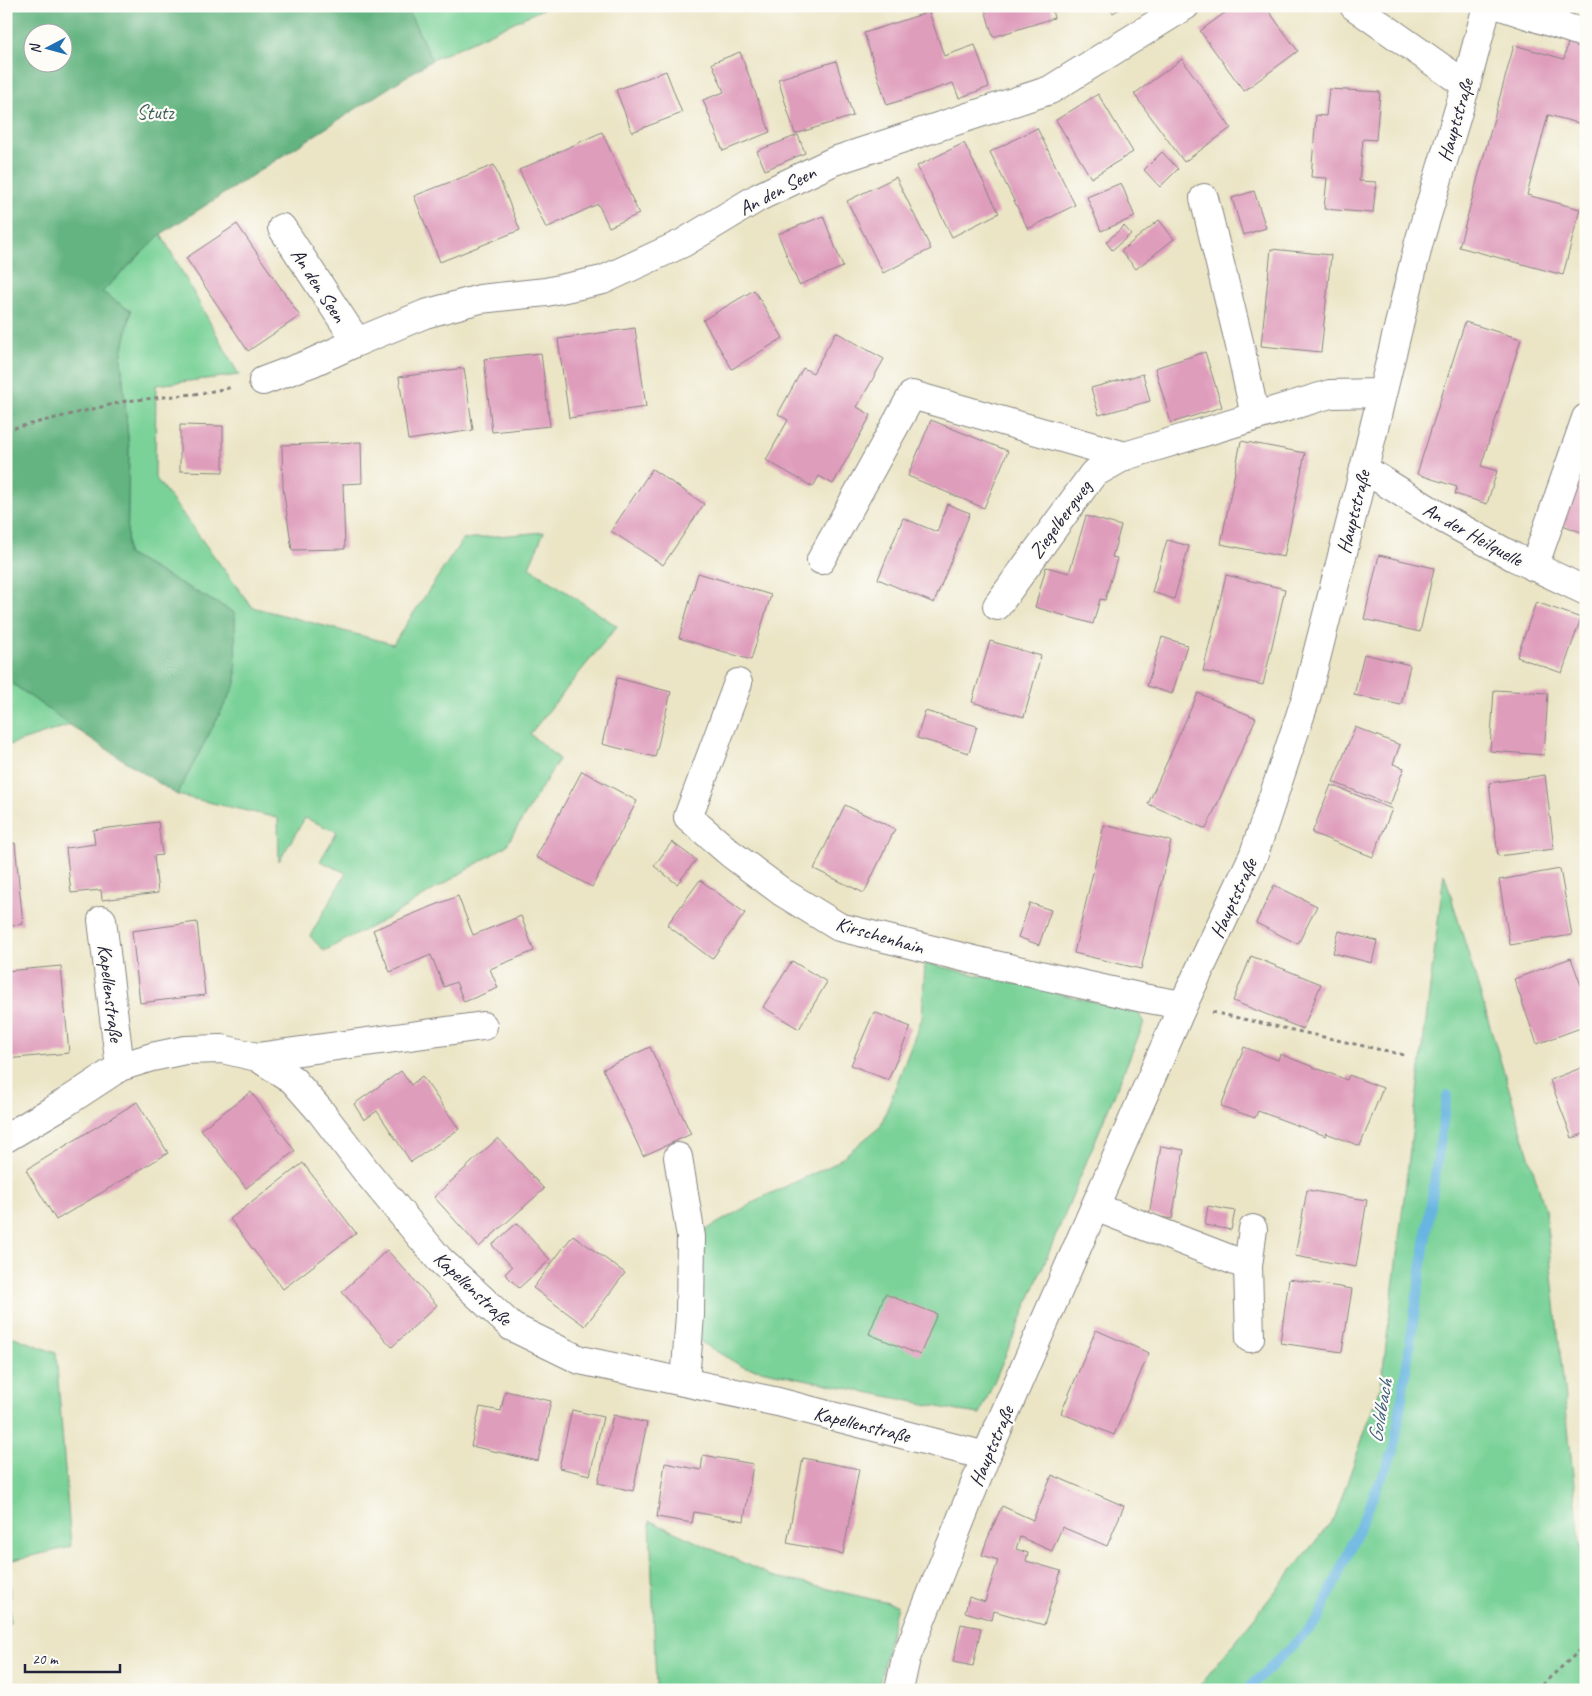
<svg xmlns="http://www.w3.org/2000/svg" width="1592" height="1696" font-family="Caveat,sans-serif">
  <rect width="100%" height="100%" fill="#fdfcf7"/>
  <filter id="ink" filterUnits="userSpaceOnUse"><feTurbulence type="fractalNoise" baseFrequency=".02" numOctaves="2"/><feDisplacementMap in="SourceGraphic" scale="10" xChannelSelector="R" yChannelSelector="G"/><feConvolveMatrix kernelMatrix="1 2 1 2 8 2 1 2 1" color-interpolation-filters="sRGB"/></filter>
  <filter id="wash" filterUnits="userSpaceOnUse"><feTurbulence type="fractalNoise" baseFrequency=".0096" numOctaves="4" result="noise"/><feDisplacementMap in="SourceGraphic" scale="20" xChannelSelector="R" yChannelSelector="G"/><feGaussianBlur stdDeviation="1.12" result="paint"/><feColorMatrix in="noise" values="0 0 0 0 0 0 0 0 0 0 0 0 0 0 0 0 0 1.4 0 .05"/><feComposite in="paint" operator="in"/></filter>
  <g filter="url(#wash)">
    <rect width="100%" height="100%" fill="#ebe5c6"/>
    <g fill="#7ad298" stroke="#4e7a6a">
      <polygon points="406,6 549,6 432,60"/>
      <polygon points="161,234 239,375 156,385 155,477 252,607 393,644 463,539 544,532 529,567 617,626 530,734 559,759 506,846 386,919 324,951 310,936 346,873 320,861 337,832 305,818 279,861 278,818 177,795 236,683 235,613 127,554 129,449 121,358 131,311 102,292"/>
      <polygon points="6,679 70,725 6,746"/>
      <polygon points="1444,873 1545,1209 1581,1551 1586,1550 1586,1690 1196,1690 1335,1517 1381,1385"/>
      <polygon points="925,963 1138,1012 1144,1023 1022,1317 980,1414 958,1411 741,1366 696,1339 697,1235 763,1197 834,1164 880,1127 922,1018"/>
      <polygon points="6,1334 56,1353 71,1547 9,1561 10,1623 6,1623"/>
      <polygon points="650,1521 772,1576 897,1605 878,1690 626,1690 656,1687"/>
    </g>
    <path fill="#63b480" stroke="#426b5e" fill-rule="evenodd" d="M6,6H406L432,60L161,234L102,292L131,311L121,358L129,449L127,554L235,613L236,683L177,795L70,725L6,679ZM32,32H62V62H32Z"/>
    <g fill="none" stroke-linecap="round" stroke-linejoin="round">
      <polyline stroke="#67b5e1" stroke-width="10" points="1247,1690 1317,1622 1394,1450 1447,1096"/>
    </g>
    <g id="blocks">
      <g fill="#df9dbc">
        <polygon points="984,6 1051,6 1054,18 993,37"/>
        <polygon points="1108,6 1124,6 1113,13"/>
        <polygon points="1234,6 1265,6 1298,51 1244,91 1200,31"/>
        <polygon points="929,12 944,56 975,45 989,87 959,98 953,83 887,105 864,33"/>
        <polygon points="1568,42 1586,47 1586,125 1548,115 1527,195 1580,209 1563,275 1459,247 1514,45 1564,59"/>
        <polygon points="740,52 770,132 723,151 703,100 724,92 712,63"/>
        <polygon points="1182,59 1231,128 1184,162 1134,94"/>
        <polygon points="836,61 853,116 795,134 778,79"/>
        <polygon points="666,71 682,113 632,132 616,90"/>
        <polygon points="1329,89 1380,92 1376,140 1363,139 1359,181 1376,182 1373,213 1324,209 1327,178 1311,177 1316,115 1326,116"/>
        <polygon points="1098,94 1133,152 1091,178 1056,120"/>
        <polygon points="1037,128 1075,205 1028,229 990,152"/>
        <polygon points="602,132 639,214 609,227 598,204 546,228 519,170"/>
        <polygon points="798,135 805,153 765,170 757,151"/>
        <polygon points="964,143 999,213 952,237 917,166"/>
        <polygon points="1162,152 1178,169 1160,187 1144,170"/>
        <polygon points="494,165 520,230 440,262 414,196"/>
        <polygon points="896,177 931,249 883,273 847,201"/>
        <polygon points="1121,183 1135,217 1101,231 1087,197"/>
        <polygon points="1254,191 1266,228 1243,235 1232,198"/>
        <polygon points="823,216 843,267 799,285 778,234"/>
        <polygon points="1159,220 1174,239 1136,269 1121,251"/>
        <polygon points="237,224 300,316 248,351 186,258"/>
        <polygon points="1124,226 1131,234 1112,250 1106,242"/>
        <polygon points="1271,249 1331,255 1321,352 1261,346"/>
        <polygon points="754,290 783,338 732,369 703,320"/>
        <polygon points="1465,322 1521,339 1481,466 1497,471 1487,504 1455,494 1457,487 1417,474"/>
        <polygon points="635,328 646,407 569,418 558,339"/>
        <polygon points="836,332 884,359 857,407 871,415 833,484 819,476 813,487 766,460 788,420 778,414 803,368 813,373"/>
        <polygon points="1205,352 1222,407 1171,423 1155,368"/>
        <polygon points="541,353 550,426 492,432 484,359"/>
        <polygon points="464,368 473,430 408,440 399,377"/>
        <polygon points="1143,374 1150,401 1099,415 1091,388"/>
        <polygon points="931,420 1008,451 984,508 908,476"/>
        <polygon points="180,425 223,426 223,472 180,471"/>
        <polygon points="1241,441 1305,453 1284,557 1221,544"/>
        <polygon points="361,442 362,483 343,484 345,549 292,550 283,487 282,445"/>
        <polygon points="1586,457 1586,534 1560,524"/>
        <polygon points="652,469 704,504 663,565 611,531"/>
        <polygon points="947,504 970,513 934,603 878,579 903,518 937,532"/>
        <polygon points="1086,516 1121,526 1112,557 1117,558 1105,600 1100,599 1093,624 1035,607 1046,567 1069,573"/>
        <polygon points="1167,540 1189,546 1174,599 1152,592"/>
        <polygon points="1379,555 1434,568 1420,632 1364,619"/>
        <polygon points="698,573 771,595 751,660 679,638"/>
        <polygon points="1226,575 1285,589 1263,685 1203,671"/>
        <polygon points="1536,602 1581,618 1562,673 1517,657"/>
        <polygon points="1162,637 1187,645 1172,694 1147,686"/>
        <polygon points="990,641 1041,656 1024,717 972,702"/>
        <polygon points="1364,654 1410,665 1401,705 1354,695"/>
        <polygon points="617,678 671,692 655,757 602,744"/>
        <polygon points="1494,690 1548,693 1544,755 1490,751"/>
        <polygon points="1198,693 1256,718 1206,829 1148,804"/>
        <polygon points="925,711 977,726 969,753 917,738"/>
        <polygon points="1355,727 1400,745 1393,764 1404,768 1390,805 1333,782"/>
        <polygon points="582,771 637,801 592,887 536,857"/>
        <polygon points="1545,775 1554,849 1498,856 1489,783"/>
        <polygon points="1331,785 1392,809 1373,857 1312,833"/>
        <polygon points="845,805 895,829 864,893 814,869"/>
        <polygon points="158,822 162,855 154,856 158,893 102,900 101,890 71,893 66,848 95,844 93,830"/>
        <polygon points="1104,825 1171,841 1141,969 1074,953"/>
        <polygon points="672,842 696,860 677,884 654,866"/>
        <polygon points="15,843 23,924 6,926 6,844"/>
        <polygon points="1560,869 1572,935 1510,945 1499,880"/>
        <polygon points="700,880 745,913 712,959 667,925"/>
        <polygon points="1274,885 1317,906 1298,944 1256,923"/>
        <polygon points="458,896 473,935 521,916 534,951 490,969 498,988 464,1002 456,982 444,987 431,955 390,972 373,930"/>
        <polygon points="1030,903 1051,910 1039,945 1018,937"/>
        <polygon points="197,922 205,995 140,1003 132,931"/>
        <polygon points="1339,931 1377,941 1372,963 1333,953"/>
        <polygon points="1251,956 1321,984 1303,1029 1233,1001"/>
        <polygon points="1571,958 1586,999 1586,1026 1537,1044 1514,979"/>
        <polygon points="792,961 827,982 799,1029 763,1007"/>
        <polygon points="61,966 69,1053 6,1059 6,971"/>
        <polygon points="874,1012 911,1027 888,1080 851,1065"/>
        <polygon points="650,1047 691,1134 643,1156 603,1069"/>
        <polygon points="1244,1047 1278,1060 1280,1054 1347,1080 1349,1075 1383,1088 1360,1146 1326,1133 1326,1136 1258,1111 1255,1118 1221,1106"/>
        <polygon points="1586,1066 1586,1133 1572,1138 1550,1080"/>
        <polygon points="401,1071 411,1085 422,1076 459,1129 411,1162 377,1111 364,1120 354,1104"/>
        <polygon points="251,1092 295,1151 246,1188 201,1129"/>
        <polygon points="137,1102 168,1153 56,1220 26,1170"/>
        <polygon points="498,1138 544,1189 479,1247 434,1197"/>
        <polygon points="1161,1146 1184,1150 1172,1219 1149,1215"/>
        <polygon points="303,1163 356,1233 283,1289 230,1219"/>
        <polygon points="1307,1190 1367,1200 1356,1267 1295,1256"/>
        <polygon points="1208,1206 1235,1211 1231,1230 1205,1225"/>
        <polygon points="517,1223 550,1260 519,1288 505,1274 512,1267 492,1245"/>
        <polygon points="573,1235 625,1273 585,1326 533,1288"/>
        <polygon points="387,1250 437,1305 392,1347 342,1292"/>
        <polygon points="1289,1279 1352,1289 1342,1352 1280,1343"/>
        <polygon points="885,1294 937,1314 920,1355 869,1334"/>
        <polygon points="1096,1330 1149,1353 1114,1435 1061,1413"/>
        <polygon points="505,1391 551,1401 538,1461 471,1446 480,1407 501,1411"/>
        <polygon points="572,1410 603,1417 590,1475 559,1468"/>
        <polygon points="613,1415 647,1423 633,1491 598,1483"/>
        <polygon points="703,1455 753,1464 744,1521 694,1512 692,1523 657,1517 665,1463 701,1470"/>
        <polygon points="803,1458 859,1469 843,1554 787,1543"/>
        <polygon points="1052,1475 1124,1506 1107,1546 1062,1527 1052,1551 1020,1537 1016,1549 1028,1553 1026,1561 1061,1571 1044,1625 994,1611 992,1620 965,1612 969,1597 985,1602 998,1560 982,1555 987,1540 1002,1506 1033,1520"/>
        <polygon points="961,1624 981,1628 973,1666 953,1662"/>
      </g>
    </g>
  </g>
  <g filter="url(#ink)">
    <use href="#blocks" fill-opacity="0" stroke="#868480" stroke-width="1"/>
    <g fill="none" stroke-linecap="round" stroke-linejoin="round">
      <defs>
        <g id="minor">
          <polyline points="1354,6 1466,85"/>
          <polyline points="1501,6 1586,34"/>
          <polyline points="1204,198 1240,346 1255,416"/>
          <polyline points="282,228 357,342"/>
          <polyline points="263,381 311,363 357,342 425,314 480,299 546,292 603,280 683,243 759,197 834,161 1050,90 1185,6"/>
          <polyline points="1364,469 1444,519 1514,557 1586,591"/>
          <polyline points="821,560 912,395 1125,456"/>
          <polyline points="1534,567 1586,418"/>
          <polyline points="997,606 1093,474 1125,456 1330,394 1382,393"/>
          <polyline points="738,683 688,817 731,854 782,892 839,927 991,964 1143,998 1183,1005"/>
          <polyline points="102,920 120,1067"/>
          <polyline points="257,1057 483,1026"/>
          <polyline points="6,1138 65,1103 120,1067 152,1057 185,1050 222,1049 257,1057 293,1080 321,1112 366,1171 439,1259 512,1327 580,1360 778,1402 986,1456"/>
          <polyline points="678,1157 691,1237 690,1315 685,1382"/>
          <polyline points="1095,1207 1248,1266"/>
          <polyline points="1250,1338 1248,1266 1253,1229"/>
          <polyline points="899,1690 906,1658 986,1456 1183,1005 1254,854 1306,698 1364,469 1419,242 1466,85 1487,6"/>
        </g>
      </defs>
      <use href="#minor" stroke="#868480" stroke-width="30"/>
      <g stroke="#868480" stroke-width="3" stroke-dasharray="4 4" stroke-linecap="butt">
        <polyline points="6,430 126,401 203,393 233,387"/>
        <polyline points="1212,1012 1404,1055"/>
        <polyline points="1536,1690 1586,1645"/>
      </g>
      <use href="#minor" stroke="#fff" stroke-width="28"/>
    </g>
  </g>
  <g text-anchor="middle" stroke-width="4.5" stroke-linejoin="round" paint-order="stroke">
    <g font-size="20" fill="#41605c" stroke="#fdfcf7">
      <text x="155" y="119">Stutz</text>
    </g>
    <g font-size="20" fill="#22223b" stroke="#fdfcf7">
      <text transform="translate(1455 120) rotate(-74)" y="7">Hauptstraße</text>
      <text transform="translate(777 190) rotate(-28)" y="7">An den Seen</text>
      <text transform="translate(319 285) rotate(57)" y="7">An den Seen</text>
      <text transform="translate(1353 512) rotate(-76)" y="7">Hauptstraße</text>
      <text transform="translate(1060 519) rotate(-54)" y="7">Ziegelbergweg</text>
      <text transform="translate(1473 534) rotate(29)" y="7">An der Heilquelle</text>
      <text transform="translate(1233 898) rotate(-65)" y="7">Hauptstraße</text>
      <text transform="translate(880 935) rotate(16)" y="7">Kirschenhain</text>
      <text transform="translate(111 993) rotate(83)" y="7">Kapellenstraße</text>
      <text transform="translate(473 1288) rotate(43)" y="7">Kapellenstraße</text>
      <text transform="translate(862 1424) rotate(14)" y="7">Kapellenstraße</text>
      <text transform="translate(991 1446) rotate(-67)" y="7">Hauptstraße</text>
    </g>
    <g font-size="21" font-style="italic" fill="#3e5d7d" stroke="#fdfcf7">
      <text transform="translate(1380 1411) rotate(-80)" y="7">Goldbach</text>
    </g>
  </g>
  <rect width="1592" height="1696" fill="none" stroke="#fdfcf7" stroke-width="25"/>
  <g transform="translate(48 48) rotate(264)"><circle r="24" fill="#fdfcf7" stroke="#a5a5ac"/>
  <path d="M0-4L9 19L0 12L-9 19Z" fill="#1f6fb2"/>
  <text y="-8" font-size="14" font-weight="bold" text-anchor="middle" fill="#22223b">N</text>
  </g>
  <path d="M25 1664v8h95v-8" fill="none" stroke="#22223b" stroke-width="2.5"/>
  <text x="32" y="1664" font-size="15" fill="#22223b" stroke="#fdfcf7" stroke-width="4" paint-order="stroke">20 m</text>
</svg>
